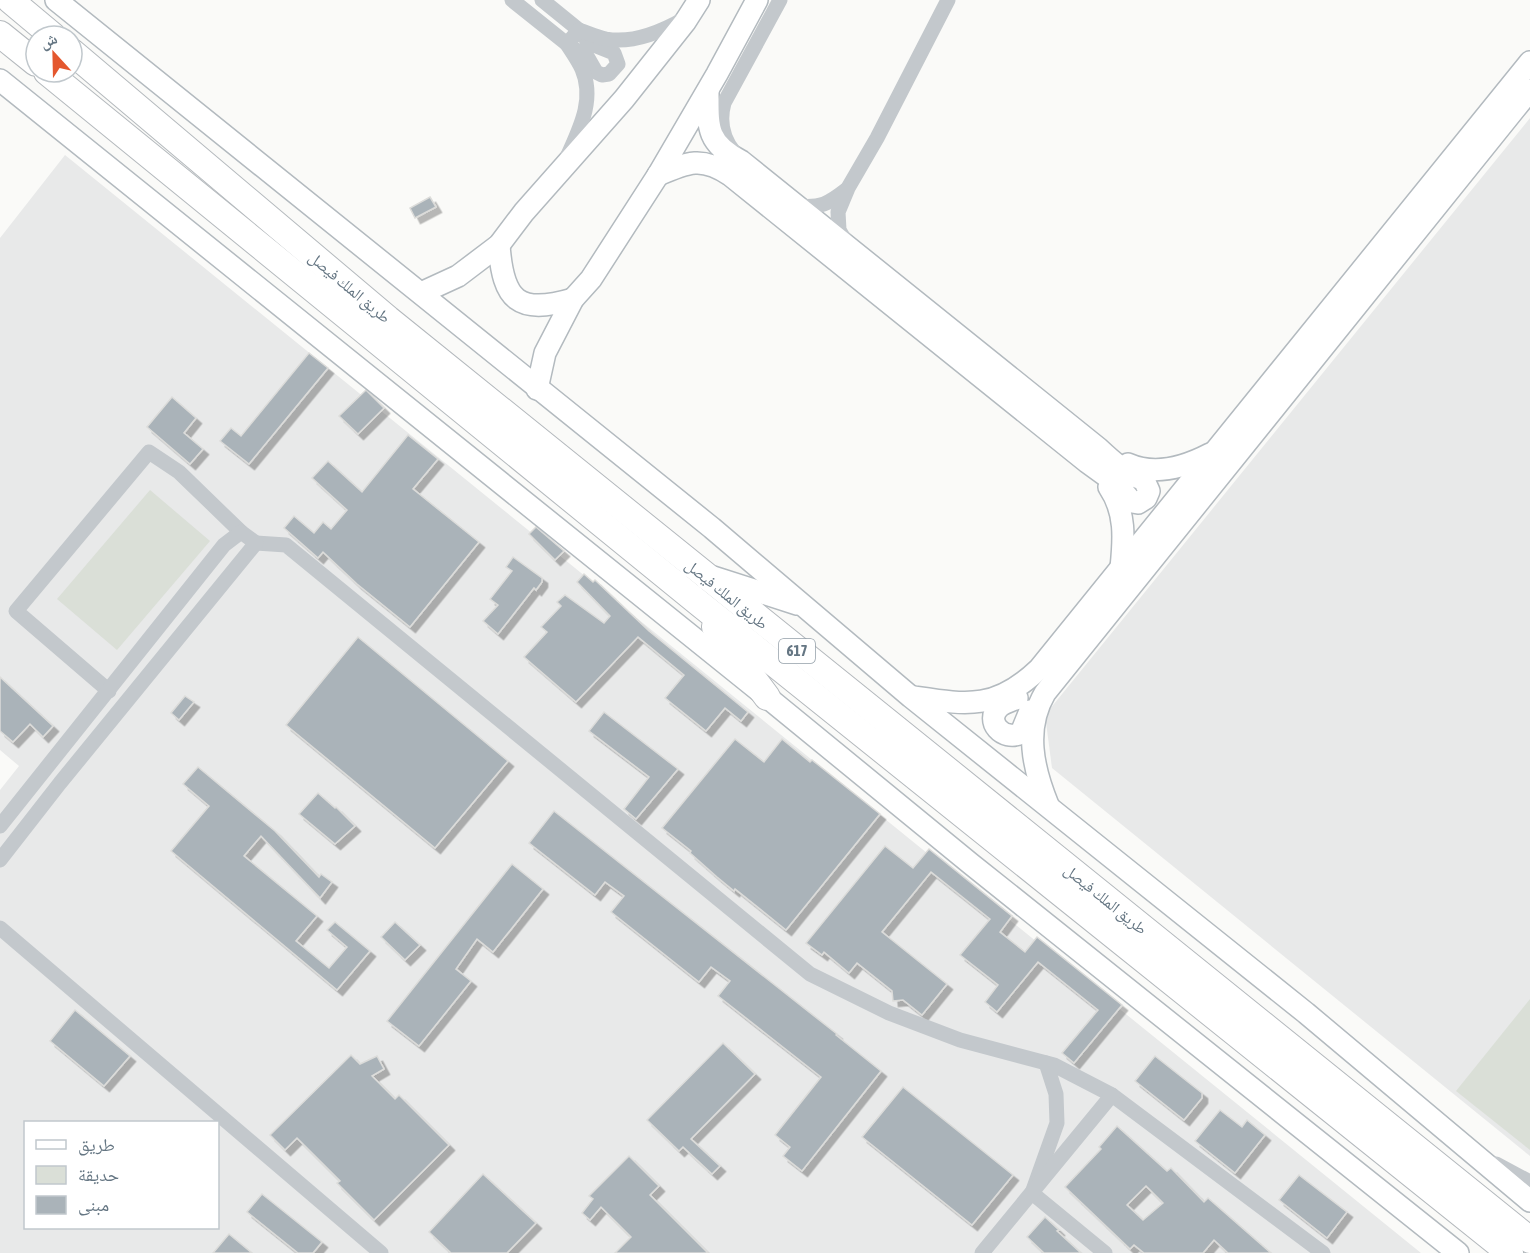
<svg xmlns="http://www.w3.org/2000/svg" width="1530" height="1253" font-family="'Asap Condensed','Noto Naskh Arabic',sans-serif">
  <defs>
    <filter id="shadow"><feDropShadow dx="5.5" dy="5.5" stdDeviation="0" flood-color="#0004"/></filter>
  </defs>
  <rect width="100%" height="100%" fill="#fafaf8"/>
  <g fill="#e8e9e9" fill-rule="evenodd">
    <polygon points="1530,118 1530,1156 1052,768 1045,715"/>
    <path d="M65,155L1421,1253H0V790L19,766L0,750V238ZM26,1122H218V1228H26Z"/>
  </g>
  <g fill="#dadfd7">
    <polygon points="150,490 210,541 117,650 57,599"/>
    <polygon points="1530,999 1530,1150 1456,1091"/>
  </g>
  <g fill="#aab3b9" stroke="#dcdcda" stroke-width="1.5" fill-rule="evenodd" filter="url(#shadow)">
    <polygon points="430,197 436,207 415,218 410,208"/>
    <polygon points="309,353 328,368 249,464 220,441 231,428 241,436"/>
    <polygon points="366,390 384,408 358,434 339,416"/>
    <polygon points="172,397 196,418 184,433 203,449 190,464 147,427"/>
    <polygon points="408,435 438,459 413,489 479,542 410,627 357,584 323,552 318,558 284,528 294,516 314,533 323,522 331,529 347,510 312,478 328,461 362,492"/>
    <polygon points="536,527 564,551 555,560 529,534"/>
    <polygon points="513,557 542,578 542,582 536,590 534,588 498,634 483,621 498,605 490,599 512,571 506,567"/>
    <polygon points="584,574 593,582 595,580 649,631 748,712 741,721 725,708 706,731 665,698 684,675 638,637 576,702 524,657 547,632 541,627 561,606 557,602 565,595 604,623 610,616 577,582"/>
    <polygon points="358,637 508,761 435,848 286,725"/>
    <polygon points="0,677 53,726 43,737 30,724 13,742 0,731"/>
    <polygon points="185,696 194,702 179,720 171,713"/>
    <polygon points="604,712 678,769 636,819 624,809 649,777 589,731"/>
    <polygon points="735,739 764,762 782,739 810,762 812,760 880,814 786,930 735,889 734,891 717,877 690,853 691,851 662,828"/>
    <polygon points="198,767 275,831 319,877 321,874 332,882 320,898 261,836 244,856 317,916 296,941 329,968 347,947 327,930 335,922 370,951 337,990 171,851 209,806 183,784"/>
    <polygon points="318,793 335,808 336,807 355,826 335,844 299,814"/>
    <polygon points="554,811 837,1034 836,1035 881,1071 802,1171 783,1156 790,1147 775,1135 821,1077 718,996 730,981 711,967 699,982 611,912 624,896 605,882 595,895 529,843"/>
    <polygon points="885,846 913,868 929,849 1012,916 1000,932 1025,952 1037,937 1122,1005 1074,1063 1062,1053 1098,1010 1038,962 997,1012 985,1002 998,985 960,955 990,919 931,872 882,932 947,984 922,1015 903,1000 893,1001 892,991 857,963 849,973 824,952 822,955 806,943"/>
    <polygon points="512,864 543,889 493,952 477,939 456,969 471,981 419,1046 387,1021"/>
    <polygon points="395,922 420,945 405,960 381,937"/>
    <polygon points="75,1010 130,1056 104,1086 50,1041"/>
    <polygon points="723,1043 755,1074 691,1139 720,1166 712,1174 683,1147 679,1151 647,1120"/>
    <polygon points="351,1055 360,1064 377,1056 384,1069 372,1076 395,1099 399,1095 449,1145 374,1220 337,1183 340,1181 297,1138 285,1150 270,1135"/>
    <polygon points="1155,1056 1202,1093 1202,1098 1184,1120 1135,1081"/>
    <polygon points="903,1087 1013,1175 972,1225 862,1137"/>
    <polygon points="1220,1110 1242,1127 1247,1120 1265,1135 1235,1173 1195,1141"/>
    <path d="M1117,1126L1167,1171L1171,1168L1204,1202L1208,1198L1271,1253H1228L1214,1240L1203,1253H1144L1134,1245L1130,1249L1065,1187L1101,1149L1099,1147ZM1146,1186L1163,1203L1143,1220L1127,1205Z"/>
    <polygon points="629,1156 659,1186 650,1195 708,1253 615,1253 631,1237 601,1207 590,1220 582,1213 593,1199 589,1196"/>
    <polygon points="483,1174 536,1223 507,1253 451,1253 429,1232"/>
    <polygon points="1299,1175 1347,1212 1327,1238 1279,1200"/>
    <polygon points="262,1194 322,1242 313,1253 298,1253 247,1212"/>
    <polygon points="1045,1217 1059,1230 1057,1231 1081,1253 1044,1253 1027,1237"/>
    <polygon points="229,1234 252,1253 213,1253"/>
  </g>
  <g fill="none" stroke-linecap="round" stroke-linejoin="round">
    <defs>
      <g id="secondary">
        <polyline points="56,0 712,528 911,697 1306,1013 1530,1201"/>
        <polyline points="0,80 767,697 971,864 1458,1253"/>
        <path d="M658,175C688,162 702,156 730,175L1087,462L1116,483L1132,502L1138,503L1146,498L1149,491L1144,480C1125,473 1113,462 1098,448L741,161C706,143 708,127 708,91"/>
        <path d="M499,245C503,301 518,315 573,299"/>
        <polyline points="421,293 458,276 499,245 524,212 624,99 685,22 699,0"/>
        <polyline points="537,389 545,353 573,299 591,279 658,175 717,74 757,0"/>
        <path d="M1128,464C1155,476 1185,467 1210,454"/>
        <path d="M1109,487C1126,512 1124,539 1121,568"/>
        <polyline points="713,577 797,604"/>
        <path d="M914,697C968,705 996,710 1039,669L1530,62"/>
        <path d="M1017,698C1011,701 1003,703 999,707C984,721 1003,742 1021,733L1030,711"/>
        <path d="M1048,805C1033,768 1024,729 1045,693L1530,90"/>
      </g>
      <g id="trunk">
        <polyline points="10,0 53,36"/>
        <polyline points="0,34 36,63"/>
        <polyline points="72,52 388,319 1530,1240"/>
        <polyline points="47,72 700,604 1510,1253"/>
        <polyline points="715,627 767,697"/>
      </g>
    </defs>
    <use href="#secondary" stroke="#b3babf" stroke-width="24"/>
    <use href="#trunk" stroke="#b4b9bd" stroke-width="28"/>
    <g stroke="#c3c8cc" stroke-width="15">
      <polyline points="512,0 567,44 588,58 596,72 602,75 609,74 618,64 614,53 589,43 579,30 542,0"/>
      <path d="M734,152C722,137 719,121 724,103L780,0"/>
      <path d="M568,155C580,128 595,99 582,69C578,60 572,52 567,44L579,30C588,33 597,37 606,39C633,44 661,32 684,19"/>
      <path d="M798,206C821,208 828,204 846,190"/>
      <polyline points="847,244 839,230 838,212 848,188 877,138 948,0"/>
      <polyline points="256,543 286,545 810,974 889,1013 960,1040 1054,1065 1112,1095 1323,1253"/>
      <polyline points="109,691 16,611 149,452 179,472 241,532"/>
      <polyline points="0,826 224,545 241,532 256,543 60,783 0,860"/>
      <polyline points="0,928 381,1253"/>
      <polyline points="1046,1063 1056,1094 1057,1123 1032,1193 1105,1253"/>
      <polyline points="1496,1164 1530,1182"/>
      <polyline points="982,1253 1112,1095"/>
    </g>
    <use href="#secondary" stroke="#fff" stroke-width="21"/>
    <use href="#trunk" stroke="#fff" stroke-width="26"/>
  </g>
  <g text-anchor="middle" stroke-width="6" stroke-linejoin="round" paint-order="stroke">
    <rect fill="#fff" stroke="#939fa8" stroke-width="1.5" x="779" y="639" width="36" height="24" rx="4.5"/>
    <g font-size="15" font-weight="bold" fill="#657683">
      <text x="797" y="656">617</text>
    </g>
    <g font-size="16" fill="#657683" stroke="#fff">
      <text transform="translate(350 287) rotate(40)" y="6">طريق الملك فيصل</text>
      <text transform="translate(727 594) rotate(39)" y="6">طريق الملك فيصل</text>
      <text transform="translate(1106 899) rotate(39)" y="6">طريق الملك فيصل</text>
    </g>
  </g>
  <rect x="24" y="1121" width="195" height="108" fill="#ffffff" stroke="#c1c8cd" stroke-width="1.5"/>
  <rect x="36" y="1140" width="30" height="9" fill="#ffffff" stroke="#c1c8cd" stroke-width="1.5"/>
  <text x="78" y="1151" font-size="18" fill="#657683">طريق</text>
  <rect x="36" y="1166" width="30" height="18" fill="#dadfd7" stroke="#c1c8cd" stroke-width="1.5"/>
  <text x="78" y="1181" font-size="18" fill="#657683">حديقة</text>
  <rect x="36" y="1196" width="30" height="18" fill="#aab3b9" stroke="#c1c8cd" stroke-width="1.5"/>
  <text x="78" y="1211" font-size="18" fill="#657683">مبنى</text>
  <g transform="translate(54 54) rotate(338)"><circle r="28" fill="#ffffff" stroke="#c1c8cd" stroke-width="1.5"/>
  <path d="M0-4.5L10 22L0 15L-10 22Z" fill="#e4572e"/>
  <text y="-9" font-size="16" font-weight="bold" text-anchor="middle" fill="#657683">ش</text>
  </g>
</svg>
